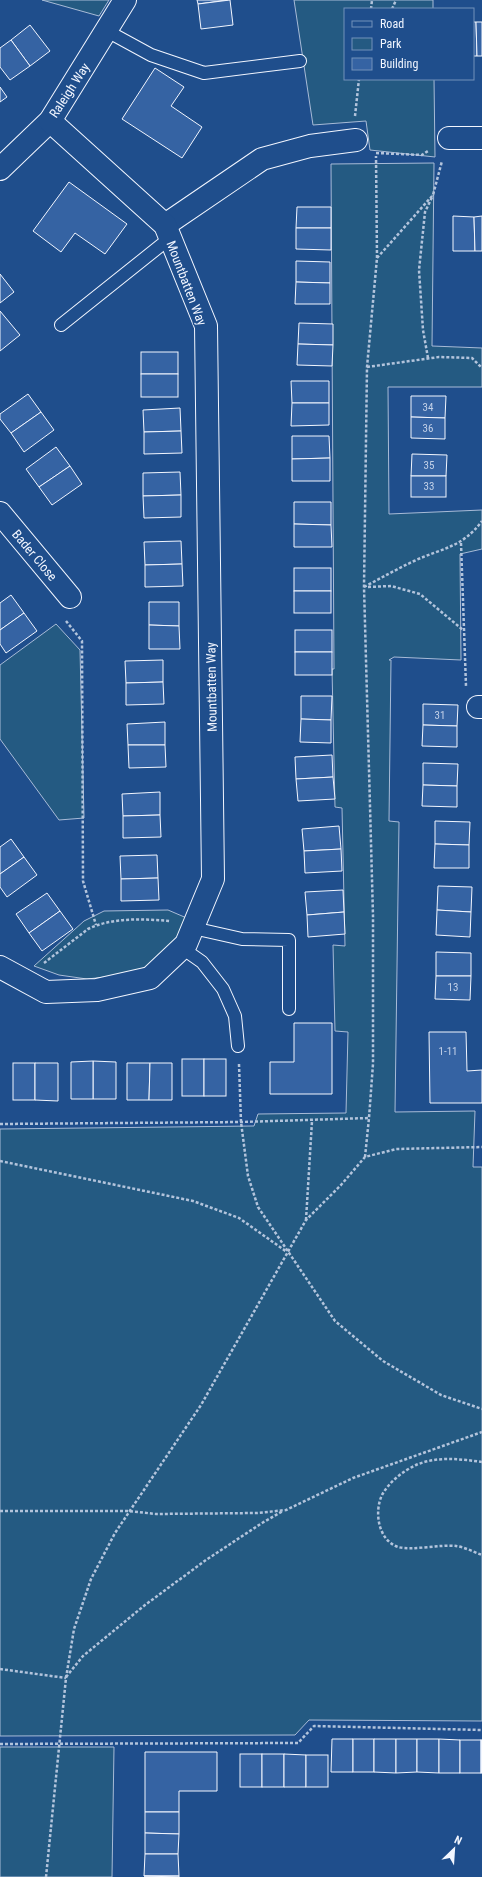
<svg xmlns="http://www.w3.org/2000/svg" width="482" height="1877" font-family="'Roboto Condensed',sans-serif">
  <rect width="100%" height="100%" fill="#1f4e8c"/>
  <g fill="#245a82" stroke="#a8bbd7">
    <polygon points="42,0 109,0 99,16"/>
    <polygon points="294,0 433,0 433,9 345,9 345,79 434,79 435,157 370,150 366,121 313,125"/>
    <polygon points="434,163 432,346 482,348 482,387 388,387 389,514 482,510 482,549 460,554 461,660 394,657 389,660 391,660 389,821 399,822 395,1112 475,1111 473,1167 482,1167 482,1721 309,1720 295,1735 0,1736 0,1129 254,1126 258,1114 346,1113 348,1032 335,1031 333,945 345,946 342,808 335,807 332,669 334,669 331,164"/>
    <polygon points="56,624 80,650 84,818 59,820 0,739 0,665"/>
    <polygon points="168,910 189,919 178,940 152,965 124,975 87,979 59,975 34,966 84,921 104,911"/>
    <polygon points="0,1747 114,1747 112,1877 0,1877"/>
  </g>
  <g fill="#3563a3" stroke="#f2f6ff">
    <polygon points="197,0 228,0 198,4"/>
    <polygon points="230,0 233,25 201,29 198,4"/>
    <polygon points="473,22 476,22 477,56 473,56"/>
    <polygon points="476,22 482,22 482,56 477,56"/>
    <polygon points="30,25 50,51 30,66 11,40"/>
    <polygon points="11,40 30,66 10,80 0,67 0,48"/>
    <polygon points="155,68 184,87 171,106 202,127 182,158 122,119"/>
    <polygon points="0,87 7,97 0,102"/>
    <polygon points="69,182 127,224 105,254 75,233 61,252 33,231"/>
    <polygon points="297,207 331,207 331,228 296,228"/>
    <polygon points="453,216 474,217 475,251 453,251"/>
    <polygon points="482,216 482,251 475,251 474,217"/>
    <polygon points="296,228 331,228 331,250 296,249"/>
    <polygon points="296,261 330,262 330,283 296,282"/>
    <polygon points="0,274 14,292 0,303"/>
    <polygon points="296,282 330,283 330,304 295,304"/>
    <polygon points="0,311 20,335 0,351"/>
    <polygon points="299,323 333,324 333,345 298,344"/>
    <polygon points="298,344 333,345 332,366 297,365"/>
    <rect x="141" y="352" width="37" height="22"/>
    <rect x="141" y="374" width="37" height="23"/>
    <polygon points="291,381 329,381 329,403 292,403"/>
    <polygon points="28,394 41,412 11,433 0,419 0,414"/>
    <polygon points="411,396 446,396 445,418 411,417"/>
    <polygon points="292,403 329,403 329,425 291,426"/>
    <polygon points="180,408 181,431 144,432 143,410"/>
    <polygon points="41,412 54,430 24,452 11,433"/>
    <polygon points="411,417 445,418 445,439 411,438"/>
    <polygon points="181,431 182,453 144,454 144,432"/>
    <polygon points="292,436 329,436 330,458 292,459"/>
    <polygon points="56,447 70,466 39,487 26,469"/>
    <polygon points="412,454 447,455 446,476 411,476"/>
    <polygon points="330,458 330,481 292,481 292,459"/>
    <polygon points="70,466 82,484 52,505 39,487"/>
    <polygon points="180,472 181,495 143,496 143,473"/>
    <rect x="411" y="476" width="35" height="21"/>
    <polygon points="181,495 181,517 144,518 143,496"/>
    <polygon points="294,502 331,502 331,525 294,524"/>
    <polygon points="294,524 331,525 332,547 294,547"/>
    <polygon points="181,541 182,564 145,565 144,542"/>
    <polygon points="182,564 183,586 145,587 145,565"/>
    <rect x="294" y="568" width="37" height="23"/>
    <rect x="294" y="591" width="37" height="22"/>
    <polygon points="11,595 24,613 0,630 0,603"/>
    <polygon points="149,602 179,602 179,626 149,625"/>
    <polygon points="24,613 37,631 6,653 0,644 0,630"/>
    <polygon points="149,625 179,626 180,649 149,649"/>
    <rect x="295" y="630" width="37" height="22"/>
    <rect x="295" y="652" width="37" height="23"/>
    <polygon points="163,660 163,682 126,683 125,661"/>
    <polygon points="163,682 164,704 126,705 126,683"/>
    <polygon points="301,696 332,696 331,720 301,719"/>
    <polygon points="423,704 458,705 457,726 423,725"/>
    <polygon points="301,719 331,720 331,743 300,742"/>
    <polygon points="165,722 165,745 128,745 127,724"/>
    <polygon points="423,725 457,726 457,747 422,746"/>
    <polygon points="128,745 165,745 166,767 129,768"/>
    <polygon points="332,755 333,777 296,779 295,757"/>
    <polygon points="423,763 458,764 457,786 423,785"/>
    <polygon points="333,777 335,799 298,801 296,779"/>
    <polygon points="423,785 457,786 457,807 422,806"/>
    <polygon points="160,792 160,815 123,816 122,794"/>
    <polygon points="160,815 161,837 123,838 123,816"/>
    <polygon points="435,821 470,822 469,845 435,844"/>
    <polygon points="339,826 341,849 304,851 302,829"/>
    <polygon points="11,839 24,857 0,874 0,847"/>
    <polygon points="435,844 469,845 469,868 434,868"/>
    <polygon points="341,849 342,871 305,873 304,851"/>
    <polygon points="157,855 158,878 121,879 120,856"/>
    <polygon points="24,857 37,875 7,897 0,887 0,874"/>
    <polygon points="158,878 159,900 121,901 121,879"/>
    <polygon points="438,886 472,887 471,912 437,910"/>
    <polygon points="343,890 344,912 307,915 305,892"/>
    <polygon points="47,893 60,911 29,933 16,914"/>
    <polygon points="437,910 471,912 470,937 436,935"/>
    <polygon points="60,911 73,929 42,951 29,933"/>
    <polygon points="344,912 345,934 308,937 307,915"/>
    <polygon points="436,952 471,953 471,976 436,976"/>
    <polygon points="436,976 471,976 470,1000 435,999"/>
    <polygon points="294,1023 332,1023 332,1094 270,1094 270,1062 294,1062"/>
    <polygon points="429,1032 466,1032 467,1071 482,1070 482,1103 430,1103"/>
    <rect x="182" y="1059" width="22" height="37"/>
    <rect x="204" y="1059" width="22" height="37"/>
    <polygon points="93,1061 116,1062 116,1099 93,1099"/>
    <polygon points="93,1061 93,1099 71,1099 71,1062"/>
    <rect x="13" y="1063" width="22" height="37"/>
    <polygon points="35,1063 58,1063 58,1101 35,1100"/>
    <polygon points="127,1063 150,1063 149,1100 127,1100"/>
    <polygon points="150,1063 172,1063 172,1100 149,1100"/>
    <polygon points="332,1739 353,1739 353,1772 331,1772"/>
    <rect x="353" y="1739" width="21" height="33"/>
    <polygon points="374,1739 396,1739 396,1773 374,1772"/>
    <polygon points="396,1739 417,1739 417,1772 396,1773"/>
    <polygon points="417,1739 439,1739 439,1773 417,1772"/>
    <polygon points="439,1739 460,1740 460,1773 439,1773"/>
    <rect x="460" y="1740" width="21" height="33"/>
    <rect x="481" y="1740" width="1" height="33"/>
    <polygon points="145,1752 217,1752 217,1791 179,1791 179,1812 145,1812"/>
    <rect x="240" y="1754" width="22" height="33"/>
    <rect x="262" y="1754" width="22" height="33"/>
    <polygon points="284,1754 306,1755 306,1787 284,1787"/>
    <rect x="306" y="1755" width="22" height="32"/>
    <polygon points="145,1812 179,1812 179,1834 145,1833"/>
    <polygon points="145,1833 179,1834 178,1854 145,1854"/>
    <polygon points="145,1854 178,1854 179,1876 144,1876"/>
    <polygon points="144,1876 179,1876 179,1877"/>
  </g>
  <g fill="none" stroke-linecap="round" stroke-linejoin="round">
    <defs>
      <g id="lane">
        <polyline points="107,31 151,55 204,73 300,61"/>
        <polyline points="61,325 170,238"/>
        <polyline points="193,928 242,939 289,940 289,1009"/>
        <polyline points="182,948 202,962 223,989 235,1016 238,1046"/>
      </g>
      <g id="street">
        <polyline points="449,138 482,138"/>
        <polyline points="0,169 50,121 125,0"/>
        <polyline points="165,225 262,159 310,146 356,140"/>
        <polyline points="0,513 70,597"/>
        <polyline points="478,707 482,707"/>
        <polyline points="0,967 46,992 97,990 150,978 186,944 213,879 206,326 165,225 50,121"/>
      </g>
    </defs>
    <use href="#lane" stroke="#f2f6ff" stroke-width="14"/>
    <use href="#street" stroke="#f2f6ff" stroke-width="24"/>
    <g stroke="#b3c4dc" stroke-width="2.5" stroke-dasharray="3 2" stroke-linecap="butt">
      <polyline points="371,9 372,0"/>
      <polyline points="392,9 396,0"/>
      <polyline points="355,116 359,79"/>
      <polyline points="376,153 422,155 428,151"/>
      <polyline points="377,258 433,195 442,161"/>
      <polyline points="428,358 423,330 419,270 425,212 433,195"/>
      <polyline points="367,367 439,357 472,358 482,368"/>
      <polyline points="461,543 466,686"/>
      <path d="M364,587C381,578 397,569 414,561C442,548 462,548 482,521"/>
      <polyline points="368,587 391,586 420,594 463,630"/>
      <polyline points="66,621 82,641 83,881 96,925"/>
      <path d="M44,963L88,929C113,917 143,919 170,921"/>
      <polyline points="239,1064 241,1122 248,1176 258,1207 335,1321 383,1361 441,1395 482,1409"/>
      <polyline points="0,1124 241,1122 369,1118"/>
      <polyline points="365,1157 369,1118 373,1064 373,916 364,587 367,367 377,258 376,156"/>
      <polyline points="0,1161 193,1201 239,1218 287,1252"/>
      <polyline points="306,1220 312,1121"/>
      <path d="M482,1462C460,1459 437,1456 416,1465C403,1471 389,1482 382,1495C374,1512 378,1540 398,1547C412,1551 441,1544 456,1546C464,1547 474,1552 482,1555"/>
      <polyline points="0,1511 128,1511 156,1514 257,1513 286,1510 353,1478 482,1432"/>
      <polyline points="0,1669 66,1678"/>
      <polyline points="66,1677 83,1656 145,1605 206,1560 262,1523 283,1511"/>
      <polyline points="0,1744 298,1743 314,1726 482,1730"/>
      <polyline points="46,1877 66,1678 74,1629 91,1579 115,1533 201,1405 306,1220 341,1185 365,1157 396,1149 482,1147"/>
    </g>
    <use href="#lane" stroke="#1f4e8c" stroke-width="12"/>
    <use href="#street" stroke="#1f4e8c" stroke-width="22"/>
  </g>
  <g text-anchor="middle" stroke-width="3" stroke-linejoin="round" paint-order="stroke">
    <g font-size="11" fill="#c3d1e8">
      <text x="428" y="411">34</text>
      <text x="428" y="432">36</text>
      <text x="429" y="469">35</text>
      <text x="429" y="490">33</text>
      <text x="440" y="719">31</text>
      <text x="453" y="991">13</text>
      <text x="448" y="1055">1-11</text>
    </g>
    <g font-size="13" fill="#f2f6ff" stroke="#1f4e8c">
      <text transform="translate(69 90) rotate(-57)" y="5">Raleigh Way</text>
      <text transform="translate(187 283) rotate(69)" y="5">Mountbatten Way</text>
      <text transform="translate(35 555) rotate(50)" y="5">Bader Close</text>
      <text transform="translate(211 687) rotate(-91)" y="5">Mountbatten Way</text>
    </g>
  </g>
  <rect x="344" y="8" width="130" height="72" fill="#1f4e8c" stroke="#7391ba"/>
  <rect x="352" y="21" width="20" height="6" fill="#1f4e8c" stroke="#7391ba"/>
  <text x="380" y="28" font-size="12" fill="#f2f6ff">Road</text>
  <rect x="352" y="38" width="20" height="12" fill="#245a82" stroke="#7391ba"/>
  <text x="380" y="48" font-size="12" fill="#f2f6ff">Park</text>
  <rect x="352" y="58" width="20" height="12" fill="#3563a3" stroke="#7391ba"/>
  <text x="380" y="68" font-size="12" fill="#f2f6ff">Building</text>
  <g transform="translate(454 1849) rotate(25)" stroke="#1f4e8c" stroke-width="3" paint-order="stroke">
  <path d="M0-3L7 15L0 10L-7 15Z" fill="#f2f6ff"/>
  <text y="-6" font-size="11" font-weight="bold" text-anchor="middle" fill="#f2f6ff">N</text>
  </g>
</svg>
